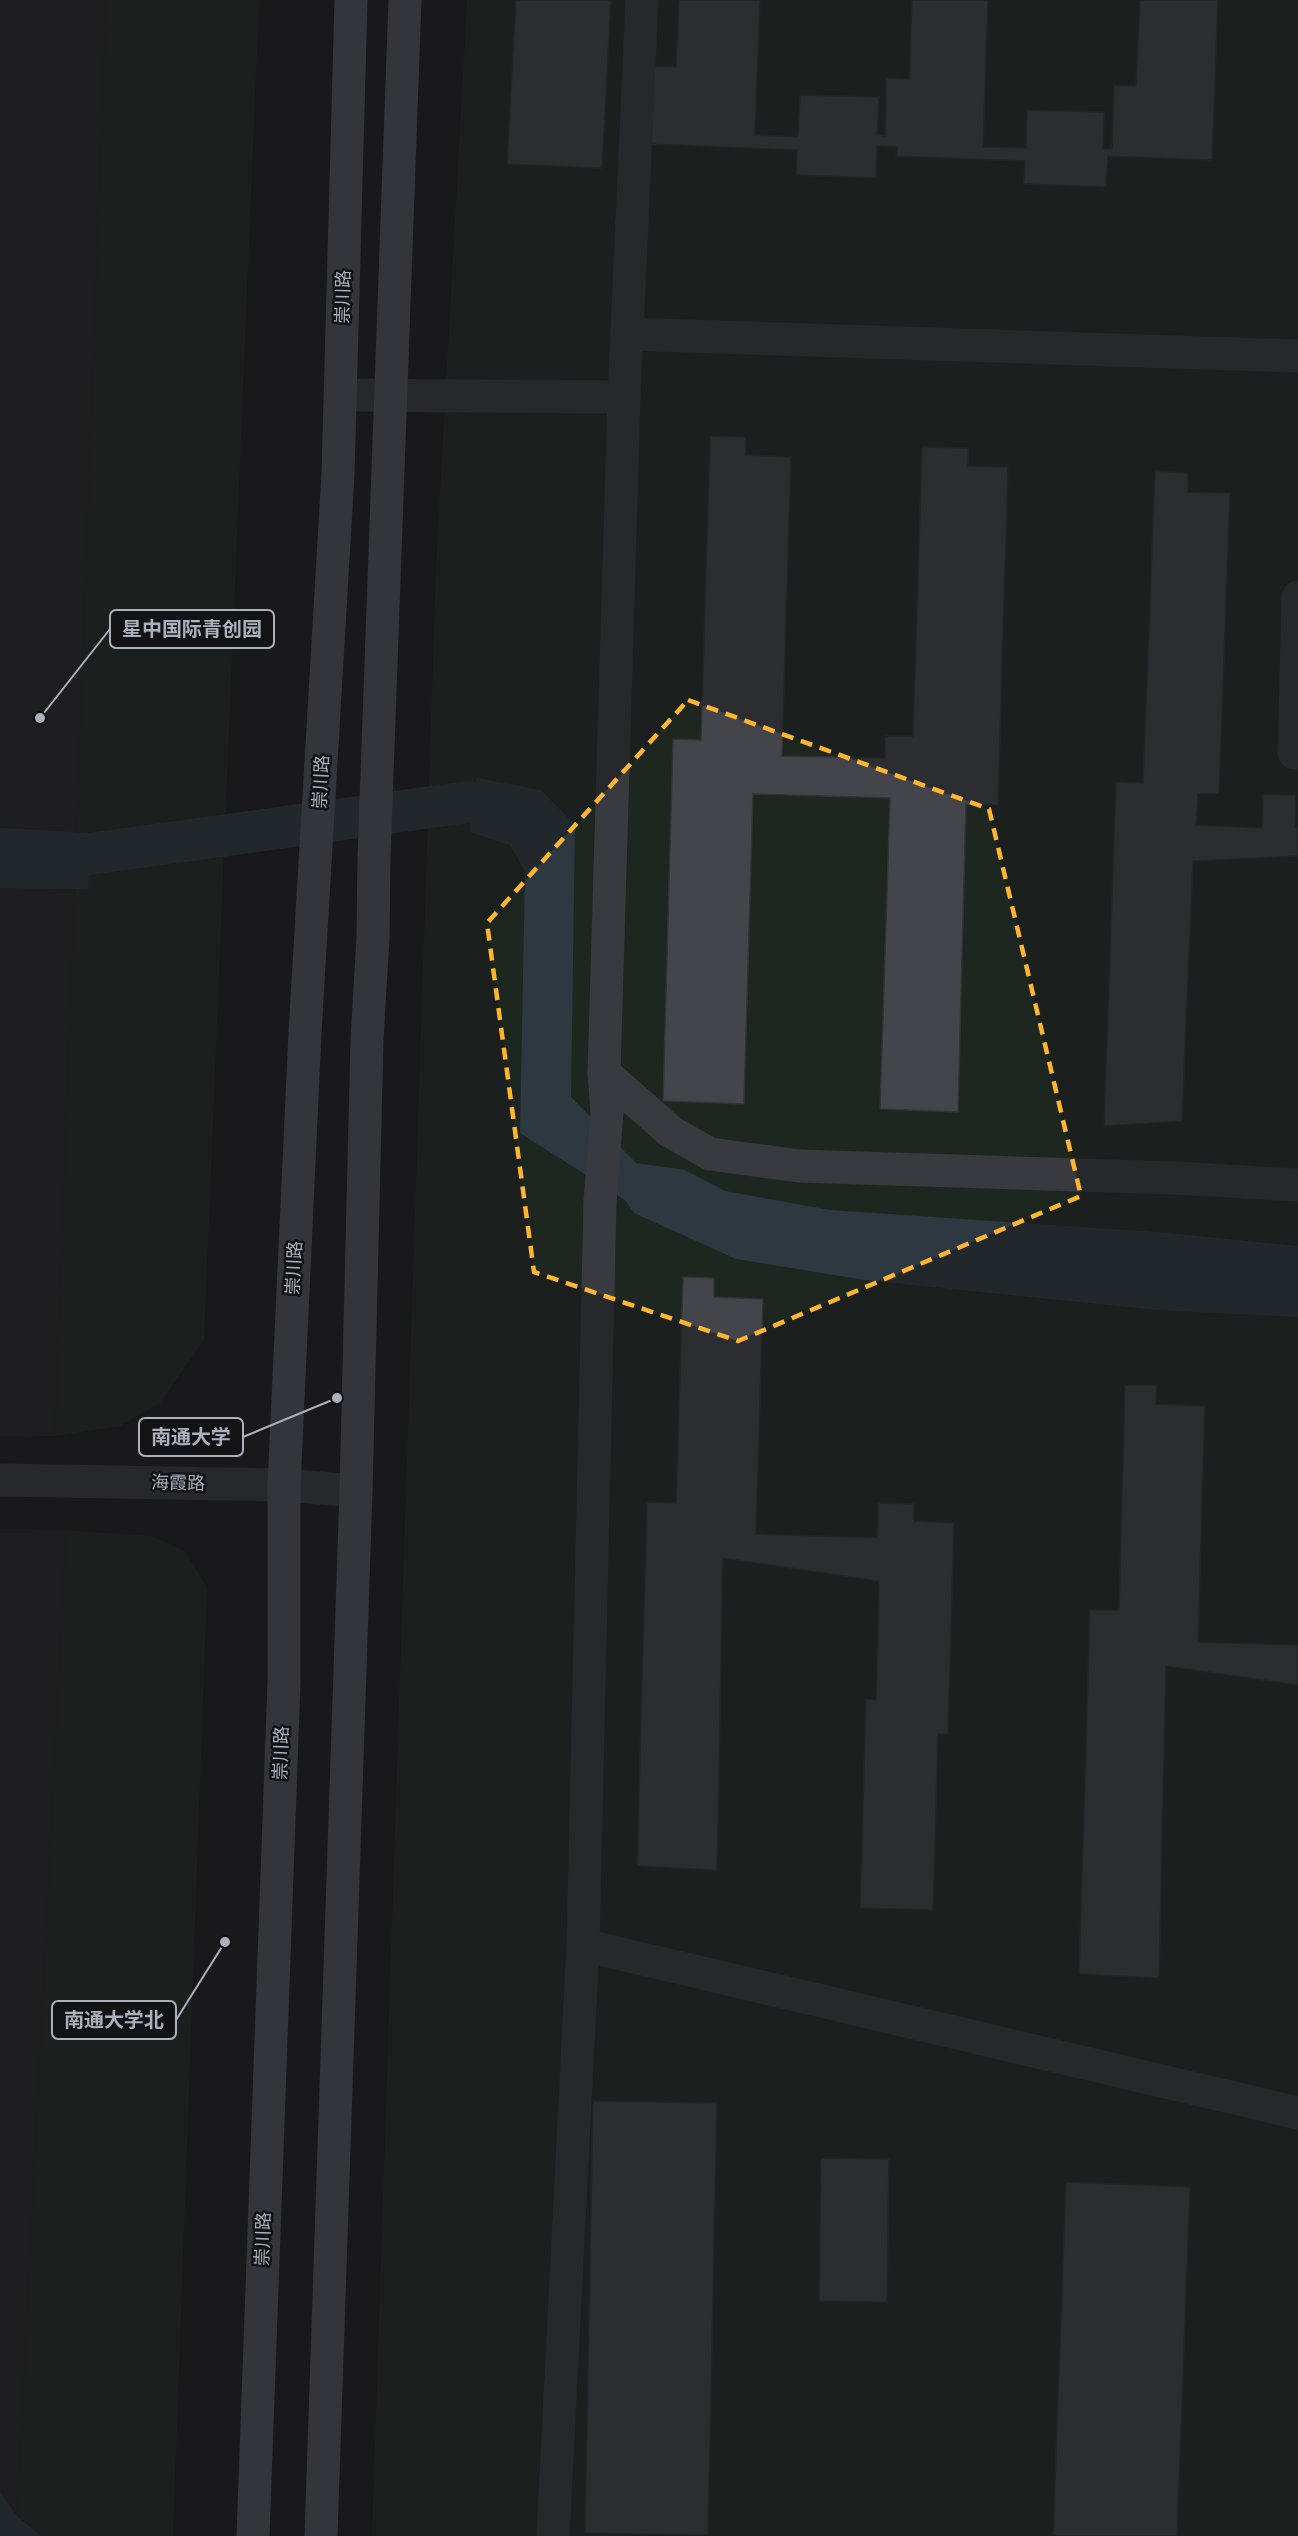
<svg xmlns="http://www.w3.org/2000/svg" width="1298" height="2536" font-family="'Fira Sans','Noto Sans SC',sans-serif">
  <rect width="100%" height="100%" fill="#19191b"/>
  <g fill="#242428">
    <polygon points="0,0 106,0 55,1436 0,1437"/>
    <polygon points="0,1529 66,1530 16,2536 0,2536"/>
  </g>
  <g fill="#1e271f">
    <polygon points="106,0 259,0 204,1340 160,1403 120,1426 55,1436"/>
    <polygon points="467,0 1298,0 1298,2536 372,2536 436,567"/>
    <polygon points="66,1530 151,1536 185,1551 207,1588 173,2536 41,2536 17,2516"/>
  </g>
  <g fill="#2d3841">
    <polygon points="477,778 541,790 575,825 571,1097 636,1163 685,1170 725,1191 830,1210 1169,1233 1298,1246 1298,1317 1156,1310 865,1280 736,1259 634,1213 625,1200 520,1133 525,871 510,845 470,832 468,802"/>
    <polygon points="0,828 90,833 88,889 0,888"/>
    <polygon points="0,2492 17,2516 41,2536 0,2536"/>
  </g>
  <g fill="none" stroke-linecap="round" stroke-linejoin="round">
    <polyline stroke="#2d3841" stroke-width="42" points="89,854 468,802"/>
  </g>
  <g fill="#44454b" stroke="#323237" stroke-width="1.5">
    <polygon points="516,0 611,0 602,168 507,164"/>
    <polygon points="679,0 760,0 755,135 798,137 800,95 879,97 877,135 885,136 886,78 909,79 912,0 988,0 983,147 1026,148 1027,110 1104,112 1103,149 1112,149 1114,85 1136,86 1140,0 1218,0 1212,160 1108,156 1106,187 1024,184 1025,161 896,156 897,147 877,146 876,178 796,175 797,150 651,144 654,66 676,67"/>
    <polygon points="710,436 746,437 746,455 791,457 782,756 885,758 885,736 913,736 922,447 968,448 968,466 1008,467 998,805 966,804 958,1112 880,1109 890,798 753,794 744,1104 663,1101 673,739 701,740"/>
    <polygon points="1155,471 1188,473 1188,492 1230,493 1219,794 1198,794 1196,825 1262,828 1263,794 1296,795 1295,827 1298,827 1298,856 1193,861 1182,1121 1104,1126 1116,782 1143,783"/>
    <polygon points="683,1277 714,1278 714,1297 763,1299 756,1534 877,1538 878,1503 914,1504 914,1521 954,1523 948,1734 938,1734 933,1910 860,1908 866,1699 876,1700 879,1581 723,1558 717,1870 637,1866 647,1502 676,1503"/>
    <polygon points="1125,1385 1157,1385 1156,1404 1205,1406 1198,1642 1298,1645 1298,1685 1166,1666 1159,1978 1079,1974 1090,1610 1119,1610"/>
    <polygon points="593,2101 717,2103 708,2535 585,2533"/>
    <polygon points="821,2158 889,2159 887,2302 819,2301"/>
    <polygon points="1066,2182 1190,2187 1177,2536 1053,2536"/>
  </g>
  <g fill="none" stroke-linecap="round" stroke-linejoin="round">
    <g stroke="#393a40" stroke-width="33">
      <polyline points="627,334 1298,356"/>
      <polyline points="341,395 624,397"/>
      <polyline points="1298,597 1294,753 1298,753"/>
      <polyline points="604,1073 671,1132 710,1154 799,1166 1175,1178 1298,1185"/>
      <polyline points="0,1480 284,1485 356,1491"/>
      <polyline points="583,1945 1298,2113"/>
      <polyline points="553,2536 583,1945 600,1202 607,1112 604,1073 624,397 642,0"/>
    </g>
    <g stroke="#555760" stroke-width="33">
      <polyline points="253,2536 284,1682 284,1485 305,1033 338,474 351,0"/>
      <polyline points="321,2536 356,1491 367,1040 373,937 374,857 405,0"/>
    </g>
  </g>
  <path d="M0 0H1298V2536H0ZM688,700L989,809L1081,1196L738,1341L534,1272L487,923Z" fill="#19191b" fill-opacity=".55" fill-rule="evenodd"/>
  <path fill="none" stroke="#ffb62d" stroke-width="4.5" stroke-dasharray="12 8" stroke-linejoin="round" d="M688,700L989,809L1081,1196L738,1341L534,1272L487,923Z"/>
  <g text-anchor="middle" stroke-width="5" stroke-linejoin="round" paint-order="stroke">
    <g font-size="18" fill="#aab0bc" stroke="#131316">
      <text transform="translate(343 297) rotate(-89)" y="6">崇川路</text>
      <text transform="translate(321 782) rotate(-87)" y="6">崇川路</text>
      <text transform="translate(294 1268) rotate(-87)" y="6">崇川路</text>
      <text transform="translate(178 1483) rotate(1)" y="6">海霞路</text>
      <text transform="translate(281 1753) rotate(-88)" y="6">崇川路</text>
      <text transform="translate(263 2239) rotate(-88)" y="6">崇川路</text>
    </g>
  </g>
  <path fill="none" stroke="#aab0bc" stroke-width="2" d="M40 718L110 629M337 1398L243 1437M225 1942L176 2020"/>
  <g fill="#aab0bc" stroke="#131316" stroke-width="2">
    <circle cx="40" cy="718" r="6"/>
    <circle cx="337" cy="1398" r="6"/>
    <circle cx="225" cy="1942" r="6"/>
  </g>
  <g fill="#131316" stroke="#aab0bc" stroke-width="2">
    <rect x="110" y="610" width="164" height="38" rx="6"/>
    <rect x="139" y="1418" width="104" height="38" rx="6"/>
    <rect x="52" y="2001" width="124" height="38" rx="6"/>
  </g>
  <g font-size="20" text-anchor="middle" font-weight="bold" fill="#aab0bc">
    <text x="192" y="636">星中国际青创园</text>
    <text x="191" y="1444">南通大学</text>
    <text x="114" y="2027">南通大学北</text>
  </g>
</svg>
